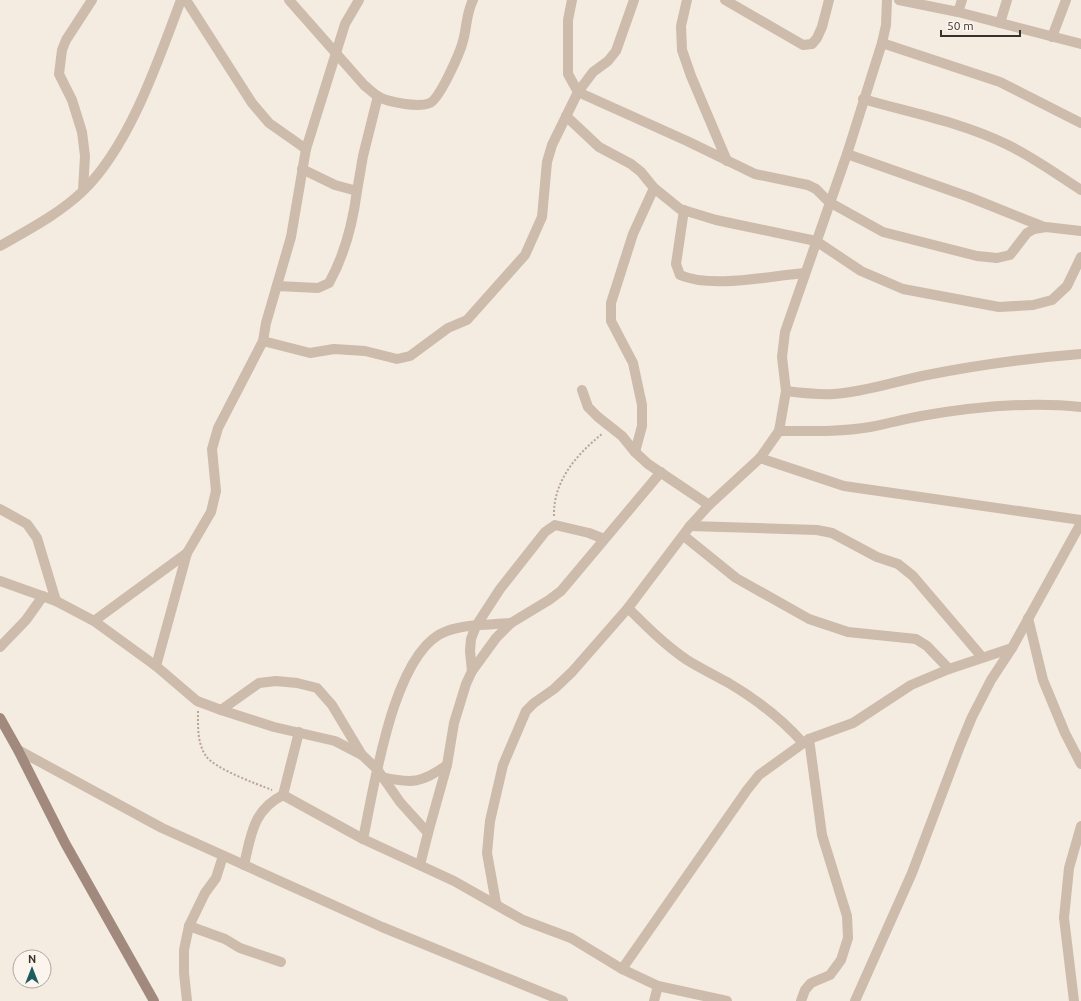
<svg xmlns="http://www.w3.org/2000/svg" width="1081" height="1001" font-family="Ubuntu,sans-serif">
  <rect width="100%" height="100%" fill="#f4ebe1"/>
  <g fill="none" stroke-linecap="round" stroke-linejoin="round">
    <g stroke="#b9a596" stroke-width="2" stroke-dasharray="2 2" stroke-linecap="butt">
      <path d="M554,516C553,481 577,454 602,434"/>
      <path d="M198,711C198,726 197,743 206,756C215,769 257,784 272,790"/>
    </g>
    <g stroke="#cdbbac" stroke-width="10">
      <polyline points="186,0 252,103 269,123 306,149"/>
      <path d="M289,0L364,85C369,89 374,94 379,97C389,102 418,108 430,103C440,98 460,53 463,41C467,27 466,14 473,0"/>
      <polyline points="572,0 568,20 568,74 578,92 687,141 755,174 808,185 816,189 829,202 883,232 977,256 997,258 1010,255 1027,233 1034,229 1046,227 1081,231"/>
      <polyline points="687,0 681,26 682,50 691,76 727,161"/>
      <polyline points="725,0 803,45 812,44 817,38 822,27 829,0"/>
      <polyline points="899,0 958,12 1081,44"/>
      <polyline points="958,12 962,0"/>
      <polyline points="1000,23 1007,0"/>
      <polyline points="1052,37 1066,0"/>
      <polyline points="882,43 1000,82 1081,123"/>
      <path d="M863,99C911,113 961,122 1006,144C1033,157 1056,174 1081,190"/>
      <polyline points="566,116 599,147 631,164 641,172 654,188 680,209 716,220 816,241 861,271 903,289 999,307 1033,305 1052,300 1067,286 1081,257"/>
      <polyline points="847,154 969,197 1044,227"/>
      <polyline points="302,169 335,185 357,191 363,156 378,96"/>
      <polyline points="83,190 85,156 82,132 72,100 59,74 62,50 66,40 92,0"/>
      <path d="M684,210L676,264L680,275C712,289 769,276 805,273"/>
      <path d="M0,246C28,230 59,214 83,191C130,145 158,61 181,0"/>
      <path d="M277,286L318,288L329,283C344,256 353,222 357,191"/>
      <polyline points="263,341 310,353 334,349 365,351 397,359 410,356 448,328 467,320 525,255 542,217 547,162 552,145 578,92 593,72 608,61 616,51 634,0"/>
      <polyline points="582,390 588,407 598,417 622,436 635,452 648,464 709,505"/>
      <path d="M786,391C802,393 818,395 834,394C866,392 896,381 927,375C977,365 1030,358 1081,354"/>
      <path d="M779,431C809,431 841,432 870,427C887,424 904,419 921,416C973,407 1028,401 1081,407"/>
      <polyline points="635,452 642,426 642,405 633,363 611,321 611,303 633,234 654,188"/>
      <polyline points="760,458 844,486 1081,520"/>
      <polyline points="0,509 27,524 37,538 56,601"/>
      <polyline points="690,526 817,530 832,533 877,557 898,564 913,576 982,657"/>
      <polyline points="684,536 736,578 809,619 848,632 916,639 927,646 949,669"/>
      <polyline points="0,581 56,601 94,621 156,666 197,701 221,710 274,727 335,741 362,755 377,769 400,802 428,833 420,865"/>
      <path d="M628,608C647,627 665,645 687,660C700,668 714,675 727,682C756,699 781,718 803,743"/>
      <polyline points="1028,618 1043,680 1065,733 1081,764"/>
      <polyline points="94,621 187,553"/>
      <polyline points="0,647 26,620 43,596"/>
      <polyline points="156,666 187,553 211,512 216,491 212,449 218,428 263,341 266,323 291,237 306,149 345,24 359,0"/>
      <polyline points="472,671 470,651 471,639 476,626 500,589 545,532 555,525 589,533 604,539"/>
      <polyline points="221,710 259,683 276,681 297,683 317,688 332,705 362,755"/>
      <polyline points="18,750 162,828 382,927 563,1001"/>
      <path d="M382,777C412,784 422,783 447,765"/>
      <polyline points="283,795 363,839 454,881 523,920 571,938 622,969 658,986 727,1001"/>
      <polyline points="428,833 447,765 454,723 466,684 472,671 496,638 511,623 549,600 561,591 661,472"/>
      <path d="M363,839C374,789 393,649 447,631C466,624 490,625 511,623"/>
      <path d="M244,865C251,835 253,810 283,795L299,732"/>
      <polyline points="496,903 487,853 490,821 503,765 526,711 534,703 554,689 572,672 628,608 690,526 709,505 760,458 779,431 786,391 782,357 785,332 847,154 882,43 886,25 887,0"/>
      <polyline points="189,926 225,939 240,948 281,962"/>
      <polyline points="622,969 747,790 759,775 809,739 853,723 911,685 949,669 1012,648"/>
      <polyline points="187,1001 184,973 184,950 189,926 205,893 216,878 223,856"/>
      <polyline points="654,1001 658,986"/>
      <polyline points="801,1001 805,990 811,983 830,975 841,960 848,938 847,916 822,835 809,739"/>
      <polyline points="855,1001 912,873 960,746 972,717 991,680 1012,648 1081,523"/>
      <polyline points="1074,1001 1064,918 1069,868 1081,826"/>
    </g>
    <polyline stroke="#a18a7d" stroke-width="10" points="0,718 18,750 65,843 154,1001"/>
  </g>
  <g transform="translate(32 969)"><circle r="19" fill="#fbf5ee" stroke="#aea6a0"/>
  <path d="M0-3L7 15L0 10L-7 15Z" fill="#1f5a5e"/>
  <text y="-6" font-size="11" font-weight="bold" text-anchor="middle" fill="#3b302b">N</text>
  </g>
  <path d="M941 30v6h79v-6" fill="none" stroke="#3b302b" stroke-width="2"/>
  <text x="947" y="30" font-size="12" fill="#3b302b" stroke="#fbf5ee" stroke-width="3" paint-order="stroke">50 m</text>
</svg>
